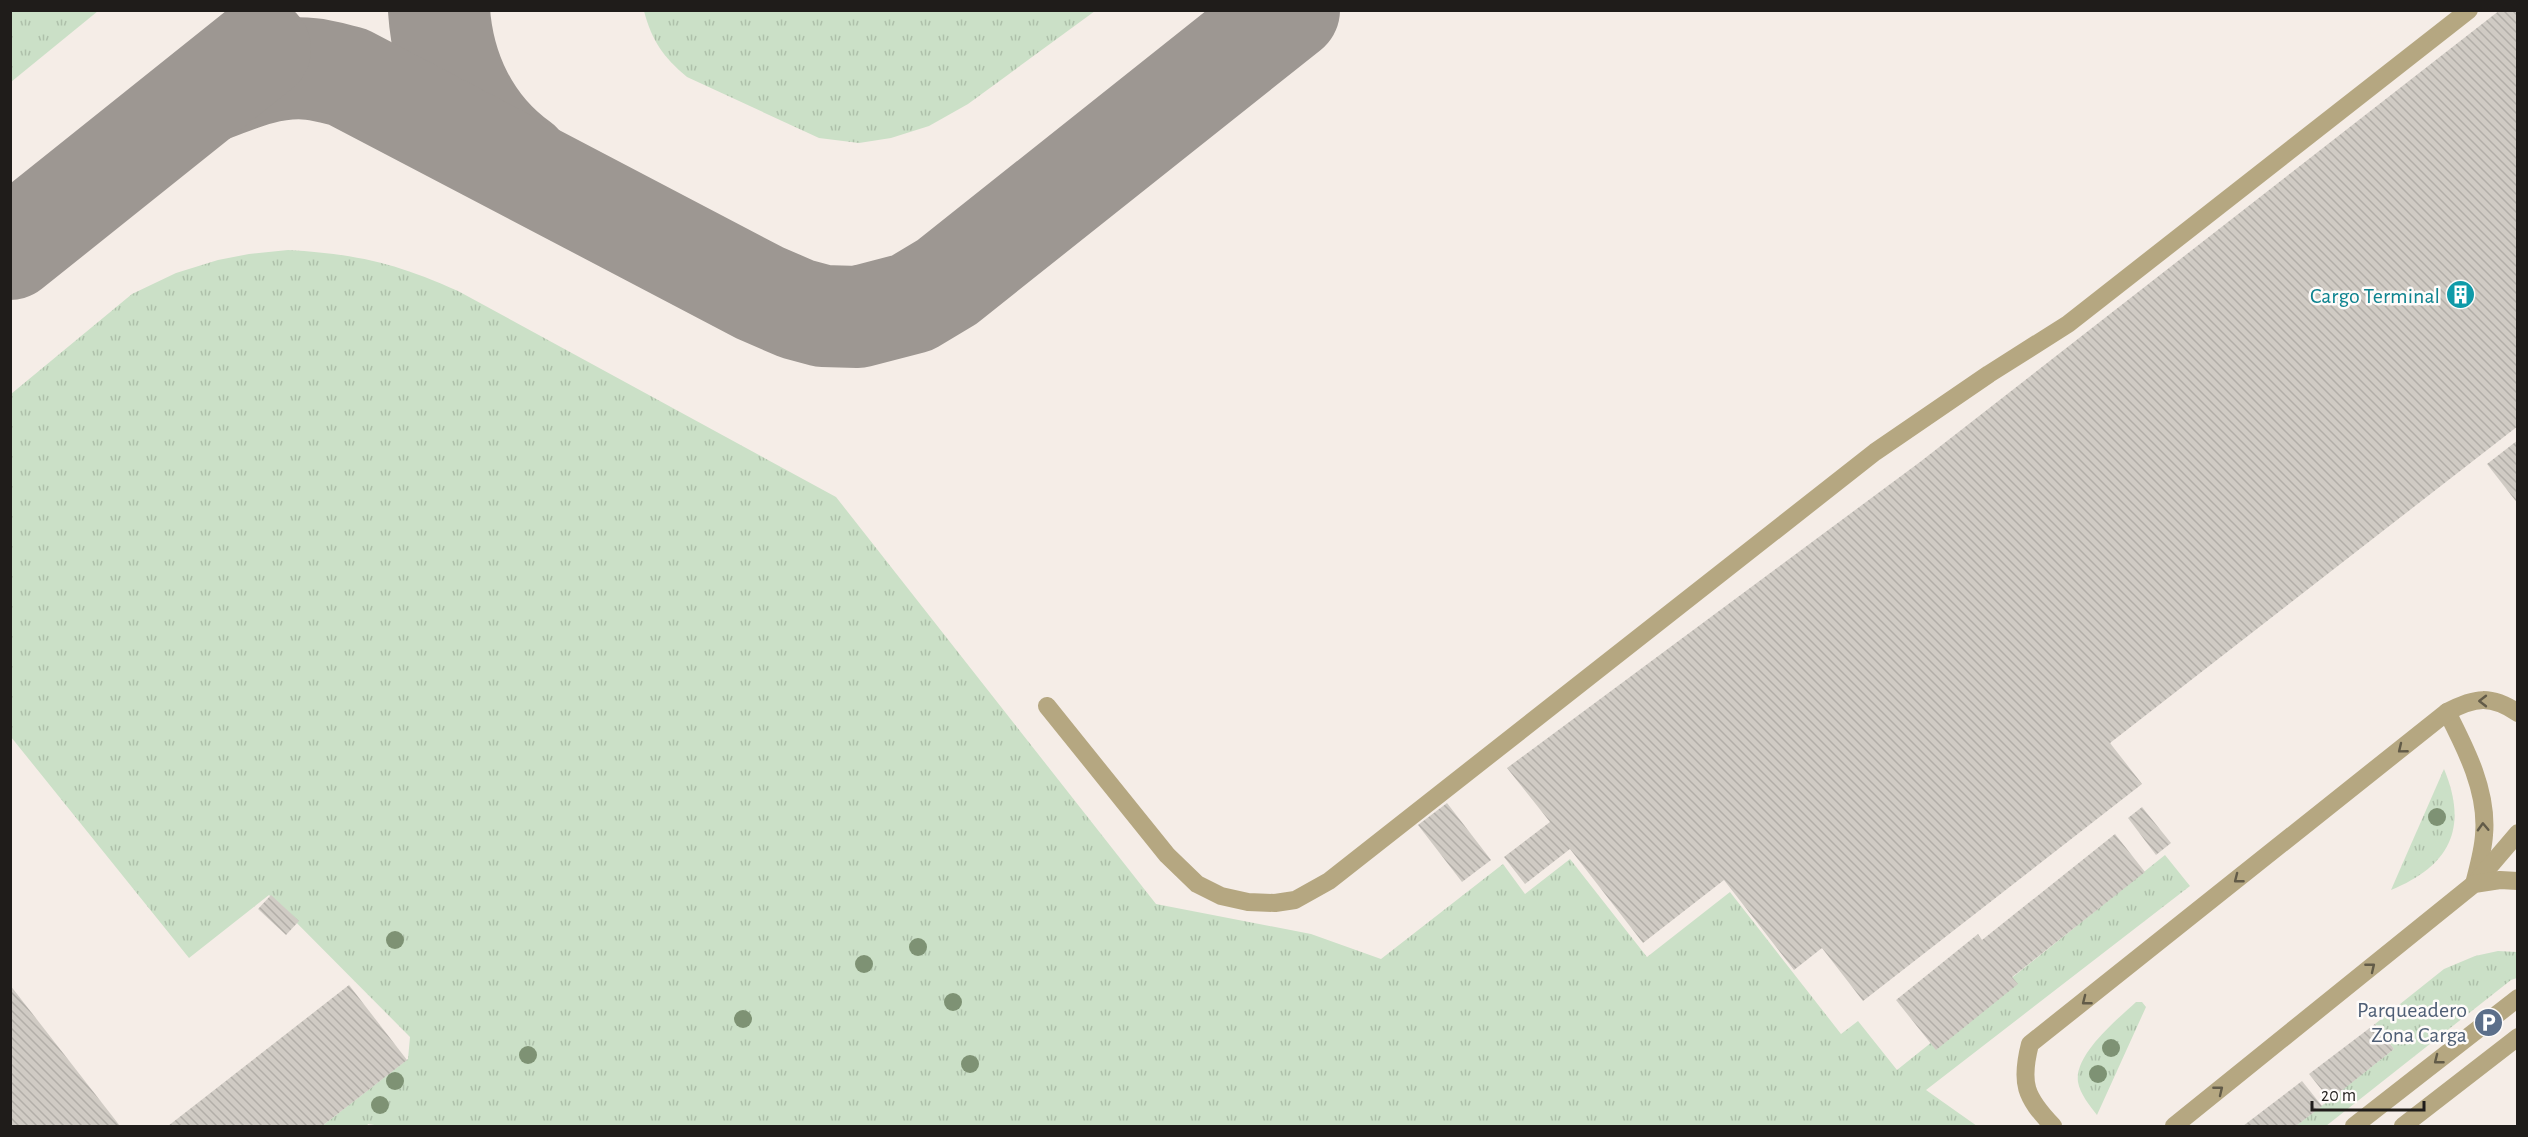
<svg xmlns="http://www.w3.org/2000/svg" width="2528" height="1137" font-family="'Alegreya Sans',sans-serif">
  <defs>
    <pattern id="grass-tufts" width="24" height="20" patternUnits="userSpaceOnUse" patternTransform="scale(1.5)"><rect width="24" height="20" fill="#cbe0c7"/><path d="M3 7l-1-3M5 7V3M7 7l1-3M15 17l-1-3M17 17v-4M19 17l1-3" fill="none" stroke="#aec0aa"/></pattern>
    <pattern id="building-back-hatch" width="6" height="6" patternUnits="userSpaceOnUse" patternTransform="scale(1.5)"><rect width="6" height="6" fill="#d0cbc4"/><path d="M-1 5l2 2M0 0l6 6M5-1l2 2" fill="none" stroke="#b2aea8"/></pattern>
  </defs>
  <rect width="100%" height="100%" fill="#f5ede7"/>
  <g fill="url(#grass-tufts)">
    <polygon points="11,10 98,10 98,11 11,82"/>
    <path d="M644,11V10L1095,11L968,104L929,126L891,138L859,143L819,138L687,77C663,57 652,41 644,11Z"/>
    <path d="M288,250C356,254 396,263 458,291L836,497L1156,904L1311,934L1381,959L1503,864L1525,894L1570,859L1647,957L1730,892L1841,1034L1858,1021L1897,1070L2165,855L2190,886L1926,1090L1977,1126H381L368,1124L367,1126H322L408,1059L410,1037L269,895L189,958L11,737V394L132,294L176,273L218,260L249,254Z"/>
    <path d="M2444,769C2469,829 2449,866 2391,890Z"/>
    <polygon points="2498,951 2517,952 2517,978 2511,980 2326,1126 2296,1126 2394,1049 2375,1024 2444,969 2475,956"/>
    <path d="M2136,1002H2142L2146,1007L2097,1115C2090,1106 2080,1094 2078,1082C2074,1054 2118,1019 2136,1002Z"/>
  </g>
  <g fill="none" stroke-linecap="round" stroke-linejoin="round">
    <g stroke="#9d9792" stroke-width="102">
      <path d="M439,10C443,71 470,127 520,163"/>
      <path d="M206,93C239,80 273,65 311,69C323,70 336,74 348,77L760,293L797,309L823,316L858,317L912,303L947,282L1289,10"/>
      <polyline points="10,249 260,49"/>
    </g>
  </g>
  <g fill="url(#building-back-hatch)">
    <polygon points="2500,10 2518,10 2518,426 2110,743 2142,784 1863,1001 1822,948 1794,970 1724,880 1643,943 1570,849 1525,884 1504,857 1550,822 1507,768 1920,462"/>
    <polygon points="2518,440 2518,504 2487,464"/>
    <polygon points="1447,803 1491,860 1462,882 1418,825"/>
    <polygon points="2142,807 2171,843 2156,855 2128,818"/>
    <polygon points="2115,834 2145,872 2012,977 2018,984 1936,1050 1896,1000 1978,934 1982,940"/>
    <polygon points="271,895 299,921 286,935 258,909"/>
    <polygon points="10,985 120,1126 10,1126"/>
    <polygon points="349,985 407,1060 322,1126 168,1126"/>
    <polygon points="2375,1024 2394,1049 2330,1100 2309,1074"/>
    <polygon points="2302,1081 2322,1106 2296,1126 2243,1126"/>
  </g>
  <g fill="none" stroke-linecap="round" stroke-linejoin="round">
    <g stroke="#b5a781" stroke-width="18">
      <polyline points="1047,706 1167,855 1197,884 1221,896 1248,902 1275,903 1295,900 1329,881 1875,452 1989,374 2068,324 2469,10"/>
      <path d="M2447,712C2466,749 2488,792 2484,835C2483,851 2478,868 2474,884"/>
      <polyline points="2477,881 2518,833"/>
      <path d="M2053,1126C2025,1097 2020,1083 2030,1044L2447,712C2475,697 2491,695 2518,713"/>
      <polyline points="2174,1126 2474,884 2500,880 2518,881"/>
      <polyline points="2354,1126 2518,998"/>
      <polyline points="2403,1126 2518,1037"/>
    </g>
  </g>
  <g fill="#7e9274">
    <circle cx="2437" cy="817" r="9"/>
    <circle cx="395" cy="940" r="9"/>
    <circle cx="918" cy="947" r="9"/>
    <circle cx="864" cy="964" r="9"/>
    <circle cx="953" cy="1002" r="9"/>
    <circle cx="743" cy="1019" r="9"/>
    <circle cx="2111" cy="1048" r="9"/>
    <circle cx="528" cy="1055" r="9"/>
    <circle cx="970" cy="1064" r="9"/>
    <circle cx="2098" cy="1074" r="9"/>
    <circle cx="395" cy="1081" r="9"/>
    <circle cx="380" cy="1105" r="9"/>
  </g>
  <defs><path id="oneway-chevron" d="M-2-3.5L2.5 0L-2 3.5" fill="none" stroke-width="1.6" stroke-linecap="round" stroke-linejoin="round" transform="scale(1.5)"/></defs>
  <g stroke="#625b48">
    <use href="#oneway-chevron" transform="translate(2483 701) rotate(180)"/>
    <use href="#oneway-chevron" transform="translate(2402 749) rotate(141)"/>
    <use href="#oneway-chevron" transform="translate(2483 827) rotate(-92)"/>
    <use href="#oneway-chevron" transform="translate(2238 879) rotate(142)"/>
    <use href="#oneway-chevron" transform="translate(2371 967) rotate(-39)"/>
    <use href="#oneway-chevron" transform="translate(2086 1001) rotate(142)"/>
    <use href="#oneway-chevron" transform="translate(2438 1060) rotate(142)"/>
    <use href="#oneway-chevron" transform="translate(2219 1090) rotate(-39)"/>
  </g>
  <defs>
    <symbol id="building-disc" viewBox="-11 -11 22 22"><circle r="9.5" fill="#0f9aa8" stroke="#fefbf9"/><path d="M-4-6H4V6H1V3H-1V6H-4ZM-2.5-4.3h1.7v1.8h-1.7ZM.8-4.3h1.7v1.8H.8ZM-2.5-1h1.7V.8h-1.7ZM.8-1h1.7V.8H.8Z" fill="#fff"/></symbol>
    <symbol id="parking-disc" viewBox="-11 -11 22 22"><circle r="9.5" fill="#5c6f8a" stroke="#fefbf9"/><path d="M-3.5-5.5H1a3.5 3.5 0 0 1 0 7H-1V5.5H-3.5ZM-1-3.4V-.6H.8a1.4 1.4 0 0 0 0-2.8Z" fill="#fff"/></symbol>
  </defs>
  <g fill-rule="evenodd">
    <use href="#building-disc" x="2444" y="278" width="33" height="33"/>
    <use href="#parking-disc" x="2472" y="1006" width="33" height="33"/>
  </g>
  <g text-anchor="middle" stroke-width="5" stroke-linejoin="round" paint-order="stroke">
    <g font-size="22" fill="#0d838f" stroke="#fefbf9" text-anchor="end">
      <text x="2440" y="303">Cargo Terminal</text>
    </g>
    <g font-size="22" fill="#4e5e75" stroke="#fefbf9" text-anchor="end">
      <text x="2467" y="1017">Parqueadero<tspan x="2467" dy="25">Zona Carga</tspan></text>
    </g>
  </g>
  <rect width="2528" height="1137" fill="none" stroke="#1f1c1a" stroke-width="24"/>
  <path d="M2312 1101v9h112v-9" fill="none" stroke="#1f1c1a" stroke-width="3"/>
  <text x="2321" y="1101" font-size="18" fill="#1f1c1a" stroke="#fefbf9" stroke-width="4.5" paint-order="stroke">20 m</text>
</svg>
